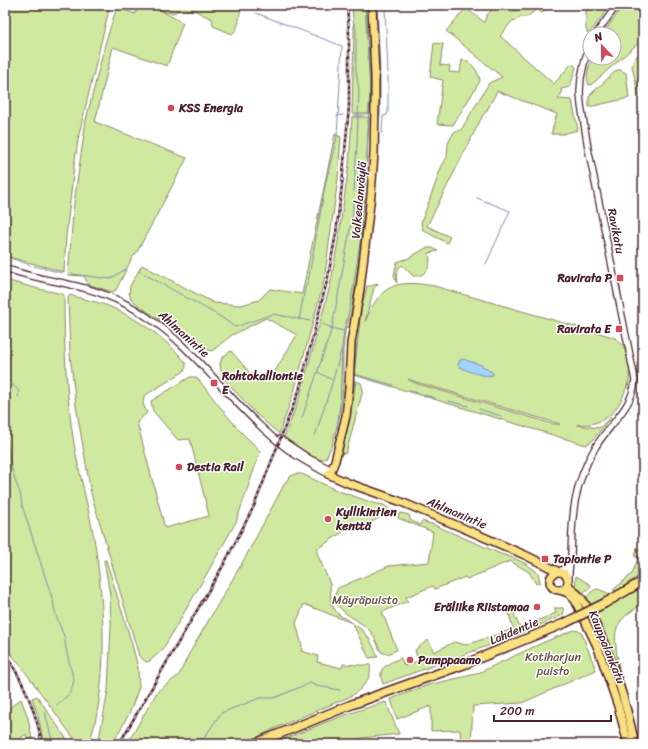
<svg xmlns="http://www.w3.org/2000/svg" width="648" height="749" font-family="Sriracha,sans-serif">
  <rect width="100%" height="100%" fill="#fff"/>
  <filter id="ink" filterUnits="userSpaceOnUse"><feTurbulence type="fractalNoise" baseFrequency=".025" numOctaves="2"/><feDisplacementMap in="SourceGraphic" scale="8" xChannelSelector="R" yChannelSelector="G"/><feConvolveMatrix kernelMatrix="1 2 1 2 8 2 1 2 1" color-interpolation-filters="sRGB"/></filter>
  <g filter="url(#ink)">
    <g fill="#cfeaa0" stroke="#8c8466" fill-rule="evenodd">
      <polygon points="5,5 110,5 79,134 74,166 66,236 64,272 5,256"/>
      <path d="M139,5H240L241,6C239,15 240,29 232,34L213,26L212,19L194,10L183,9L173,13L166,12L153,6L183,23L167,66L113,47L95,122L187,158L137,252L132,258L116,290L112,292L88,284L84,276L68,275L74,203L86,120L106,41L117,7L135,14Z"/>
      <path d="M352,5H366C368,42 371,78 369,114H352L354,30Z"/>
      <polygon points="496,5 502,5 510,12 537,5 549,5 542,13 537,9 527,17 520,17 515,21 513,20 500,36 554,84 572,63 576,67 570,87 561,89 562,93 558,99 572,100 578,130 562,134 551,134 557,114 497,91 486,112 483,115 427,226 450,237 447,243 423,230 421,223 441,168 447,157 448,143 454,132 461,130 489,83 502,77 446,31 466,8 484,22 487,15"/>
      <polygon points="586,5 611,5 591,31 588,33 586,30"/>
      <path d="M623,5H643V39L592,84L589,85C585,77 589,66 592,58H614V34H603Z"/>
      <path d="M434,43L443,44L440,65L450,66L449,72L460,73L462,60L468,61C474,67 479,72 480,81L453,125L437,124L443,80L430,77Z"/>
      <polygon points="643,50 643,96 639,97 632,66 633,60"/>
      <polygon points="617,70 620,70 626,73 629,98 589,107 589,97 591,94"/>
      <polygon points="352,117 369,117 364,208 360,252 352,309 345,331 343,351 343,387 340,414 332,445 326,458 321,460 312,456 284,438 300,396 331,282 339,235 349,164"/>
      <polygon points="335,134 341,137 338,178 324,281 294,392 279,434 255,413 222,377 220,364 222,357 231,351 251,374 272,376 297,335 266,318 232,335 212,351 204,349 191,336 177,332 138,305 131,299 129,293 130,286 142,265 214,303 241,305 259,300 270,289 302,294"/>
      <path d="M426,248H433L438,251L429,253C432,265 427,277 413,276L402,265C396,269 396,276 397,283L396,282L394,275L397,262L409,258Z"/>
      <path d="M5,280L39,289L63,294L64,296C64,346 66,395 74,444C81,484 94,526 98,566C105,623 107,689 89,744H78L18,662L5,647Z"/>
      <path d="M377,283L378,284L374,288L365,322C380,285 395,279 434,286L613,337C630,345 631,372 628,388V383C619,411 607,425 577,425L599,428L611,417L592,441L586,445L354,375L361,310L367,286H372ZM408,379L413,381L560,424H553L415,383Z"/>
      <path d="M70,295C85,300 101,302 115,309C141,321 168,340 186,363V367L183,372L144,396L143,404L147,413L137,422L165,528L209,516L190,439L178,440L153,411L151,401L190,377H194L198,379C212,397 226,415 241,432C247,439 256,444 260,452L236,522L206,575L163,649L150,661L146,662L139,656L91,493L76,406L70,354L68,298Z"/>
      <polygon points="356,381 361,383 363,390 346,453 343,454 342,452 350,416"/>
      <path d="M296,474H302L336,490L373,503L384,505L389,509C386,517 362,527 353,528C350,529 347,528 344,527L343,532L317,549V553L330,584L331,604L338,614L352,623L304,604L296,623L302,646L301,651L318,656L317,662L342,668L343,664L358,665H370C373,679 360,691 349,697L278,727L243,744H127L157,692L179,675L189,654L245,558L286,481L291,476Z"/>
      <path d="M401,513L409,515L410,520L420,525L422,521L434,525L501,554C515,558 527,563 538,573L540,582L536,584L529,572L510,561L467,579L465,577L435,589L433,586L406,597L408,601L382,612L397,650L387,654L381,652C377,644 374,634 367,628C357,618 325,608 338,588L389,566L429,562L433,532L398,518L399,514Z"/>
      <polygon points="637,547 641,552 643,552 643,573 618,590 615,591 613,590 632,574 639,556 635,557"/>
      <polygon points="104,560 106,560 132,644 138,668 139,687 130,712 114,741 105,744 98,744 108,691 111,625 110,595"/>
      <polygon points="576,576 591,585 590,588 581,594 575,589"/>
      <path d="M643,587V604C609,623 614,633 619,668L618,671L594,614Z"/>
      <path d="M598,589L610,594V595L590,605L587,598C589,593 593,590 598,589Z"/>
      <path d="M554,608H563L564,611L563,615L512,637L383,684C382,681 381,678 381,674C380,666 394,661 401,658L404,666L418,661L415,650L428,640L434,652L454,642L466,645L513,629L508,610L512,609L520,628L556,613Z"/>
      <path d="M353,624C367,631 372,643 378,657L369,658Z"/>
      <polygon points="574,630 579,631 582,634 596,670 522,703 473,706 471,744 461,744 460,730 431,731 431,706 397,719 391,699 428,685 476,674 542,643"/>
      <polygon points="37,696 70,744 44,744 38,716 32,698"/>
      <polygon points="21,699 28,718 33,744 28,744 26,734 13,744 5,744 5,711"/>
      <path d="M386,702L399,734L362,738L337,744H273C310,728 347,713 386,702Z"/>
    </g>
    <path fill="#a3d3ff" stroke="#7f8baa" d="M463,359L481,365L493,373V375C486,378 467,371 460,367L458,365L460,360Z"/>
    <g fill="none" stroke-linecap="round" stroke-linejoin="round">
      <g stroke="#7f8baa" stroke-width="1">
        <polyline points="365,5 370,91 368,124"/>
        <polyline points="377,5 380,72"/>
        <polyline points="642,5 643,6"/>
        <polyline points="386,6 385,8 388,73"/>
        <polyline points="256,13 342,46 337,137 326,181 308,282 305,288 299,320"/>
        <polyline points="337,116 343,115"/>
        <polyline points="354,116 363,116"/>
        <polyline points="380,116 380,76"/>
        <polyline points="382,133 383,116 387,115 388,112 388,76"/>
        <polyline points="354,191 357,143 359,91 356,70 356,28 354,23"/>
        <polyline points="477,198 510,211 486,264"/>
        <polyline points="5,256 30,265"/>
        <polyline points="34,266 62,273"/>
        <polyline points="139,271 221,317 235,327 273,314 310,321"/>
        <polyline points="72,274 110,279 127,268"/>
        <polyline points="323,324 332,328 343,331"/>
        <polyline points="318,372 332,380"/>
        <polyline points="354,374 393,385"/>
        <polyline points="354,375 357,343"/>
        <polyline points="5,377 19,391 18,397"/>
        <polyline points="408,390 435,398"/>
        <polyline points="448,401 468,406"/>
        <polyline points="479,409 501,416"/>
        <polyline points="350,413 355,380"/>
        <polyline points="302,418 332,328 353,213 353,201"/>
        <polyline points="337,429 340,405 342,350"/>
        <polyline points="315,436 333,380 342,347 344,331 350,307 360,243 367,161 368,129"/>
        <polyline points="5,440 9,451 9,458 16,483 20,493 22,505 53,601 56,616 64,636 67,654 74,681 70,693 57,705"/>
        <polyline points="343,443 349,420"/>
        <polyline points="45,712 53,744"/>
        <polyline points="187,744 190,742 204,738 221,713 260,698 274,698 310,683 317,686 340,690"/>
      </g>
      <defs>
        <g id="minor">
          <polyline points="596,34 617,5"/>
          <path d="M5,268C28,277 52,280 76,286C102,292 128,303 150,319C180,339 202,366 227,392C247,414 269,436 294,454C304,461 316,467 328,474"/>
          <polyline points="280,439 310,459 328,468"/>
          <polyline points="560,571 565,568 569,562"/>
          <path d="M569,579C568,571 570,565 571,557C572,516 573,485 595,448C608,425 633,408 635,380L588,148L581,105L580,92L581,78L585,59L590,45"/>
        </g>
        <g id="major">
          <polyline points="328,474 331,471 335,461 346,416 349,388 351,343 360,289 371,195 374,154 375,105 375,76 372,5"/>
          <polyline points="328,474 348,483 399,501 463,528 527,556 557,571"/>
          <circle cx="559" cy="581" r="9"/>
          <path d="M568,583C570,590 578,593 582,599C587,606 591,613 594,621C613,660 626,702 635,744"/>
          <polyline points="560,590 568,593 575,600 598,648 618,706 628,744"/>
        </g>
        <g id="highway">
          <polyline points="605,603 643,581"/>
          <polyline points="254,744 353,704 465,664 565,623"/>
        </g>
      </defs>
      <use href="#minor" stroke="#4a1f2b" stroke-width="8"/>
      <use href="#major" stroke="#4a1f2b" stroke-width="10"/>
      <use href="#highway" stroke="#4a1f2b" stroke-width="11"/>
      <use href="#minor" stroke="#fff" stroke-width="5.5"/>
      <use href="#major" stroke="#f9e181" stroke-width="7"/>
      <use href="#highway" stroke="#f9e181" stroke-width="8"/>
      <defs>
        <g id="rail">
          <path d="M5,654C24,681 36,712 42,744"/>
          <polyline points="119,744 224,564 254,506 299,391 328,277 336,233 342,185 349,106 349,34 347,5"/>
        </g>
      </defs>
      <use href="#rail" stroke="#4a1f2b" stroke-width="2.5"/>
      <use href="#rail" stroke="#fff" stroke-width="1" stroke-dasharray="3" stroke-linecap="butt"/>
      <defs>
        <polyline id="highway-bridge" points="565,623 605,603"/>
      </defs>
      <use href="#highway-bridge" stroke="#4a1f2b" stroke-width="11" stroke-linecap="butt"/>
      <use href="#highway-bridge" stroke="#f9e181" stroke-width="8"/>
    </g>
  </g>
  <g fill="#d1495b" stroke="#fff" stroke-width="1.5">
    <circle cx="171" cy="108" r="4"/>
    <rect x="616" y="274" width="8" height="8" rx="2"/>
    <rect x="615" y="325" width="8" height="8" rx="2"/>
    <rect x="210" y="379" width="8" height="8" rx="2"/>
    <circle cx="179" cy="467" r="4"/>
    <circle cx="328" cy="519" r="4"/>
    <rect x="541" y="555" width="8" height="8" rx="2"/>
    <circle cx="537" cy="607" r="4"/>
    <circle cx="410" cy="660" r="4"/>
  </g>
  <g text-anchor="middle" stroke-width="3" stroke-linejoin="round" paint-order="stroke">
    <g font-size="12" font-weight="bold" fill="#4a1f2b" stroke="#fff" text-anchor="start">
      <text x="179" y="112">KSS Energia</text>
      <text x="612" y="282" text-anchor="end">Ravirata P</text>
      <text x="611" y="333" text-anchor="end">Ravirata E</text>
      <text x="222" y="380">Rohtokalliontie<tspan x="222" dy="14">E</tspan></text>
      <text x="187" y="471">Destia Rail</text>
      <text x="336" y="516">Kyllikintien<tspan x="336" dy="14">kenttä</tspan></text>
      <text x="553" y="563">Tapiontie P</text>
      <text x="529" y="611" text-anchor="end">Eräliike Riistamaa</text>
      <text x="418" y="664">Pumppaamo</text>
    </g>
    <g font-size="12" fill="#4a1f2b" stroke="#fff">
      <text transform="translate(359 200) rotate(-85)" y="4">Valkealanväylä</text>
      <text transform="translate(616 231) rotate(79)" y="4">Ravikatu</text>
      <text transform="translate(184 334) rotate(42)" y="4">Ahlmanintie</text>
      <text transform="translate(457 513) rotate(23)" y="4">Ahlmanintie</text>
      <text transform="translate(514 631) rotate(-23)" y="4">Lahdentie</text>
      <text transform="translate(607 647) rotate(68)" y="4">Kauppalankatu</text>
    </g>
    <g font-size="12" fill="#6b5248" stroke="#fff">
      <text x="365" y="604">Mäyräpuisto</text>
      <text x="553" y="661">Kotiharjun<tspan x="553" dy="14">puisto</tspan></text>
    </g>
  </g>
  <rect width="648" height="749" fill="none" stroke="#fff" stroke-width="20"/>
  <rect x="10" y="10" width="628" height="729" fill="none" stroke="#4a1f2b" stroke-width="1.5" filter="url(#ink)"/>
  <g transform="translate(602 46) rotate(338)"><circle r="19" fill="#ffffff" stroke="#b7a5aa"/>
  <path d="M0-3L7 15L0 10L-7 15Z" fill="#d1495b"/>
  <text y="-6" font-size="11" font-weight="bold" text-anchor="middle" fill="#4a1f2b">N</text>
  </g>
  <path d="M494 715v6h117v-6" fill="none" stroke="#4a1f2b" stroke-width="2"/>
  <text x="500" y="715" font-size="12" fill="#4a1f2b" stroke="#ffffff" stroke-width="3" paint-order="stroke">200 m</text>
</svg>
